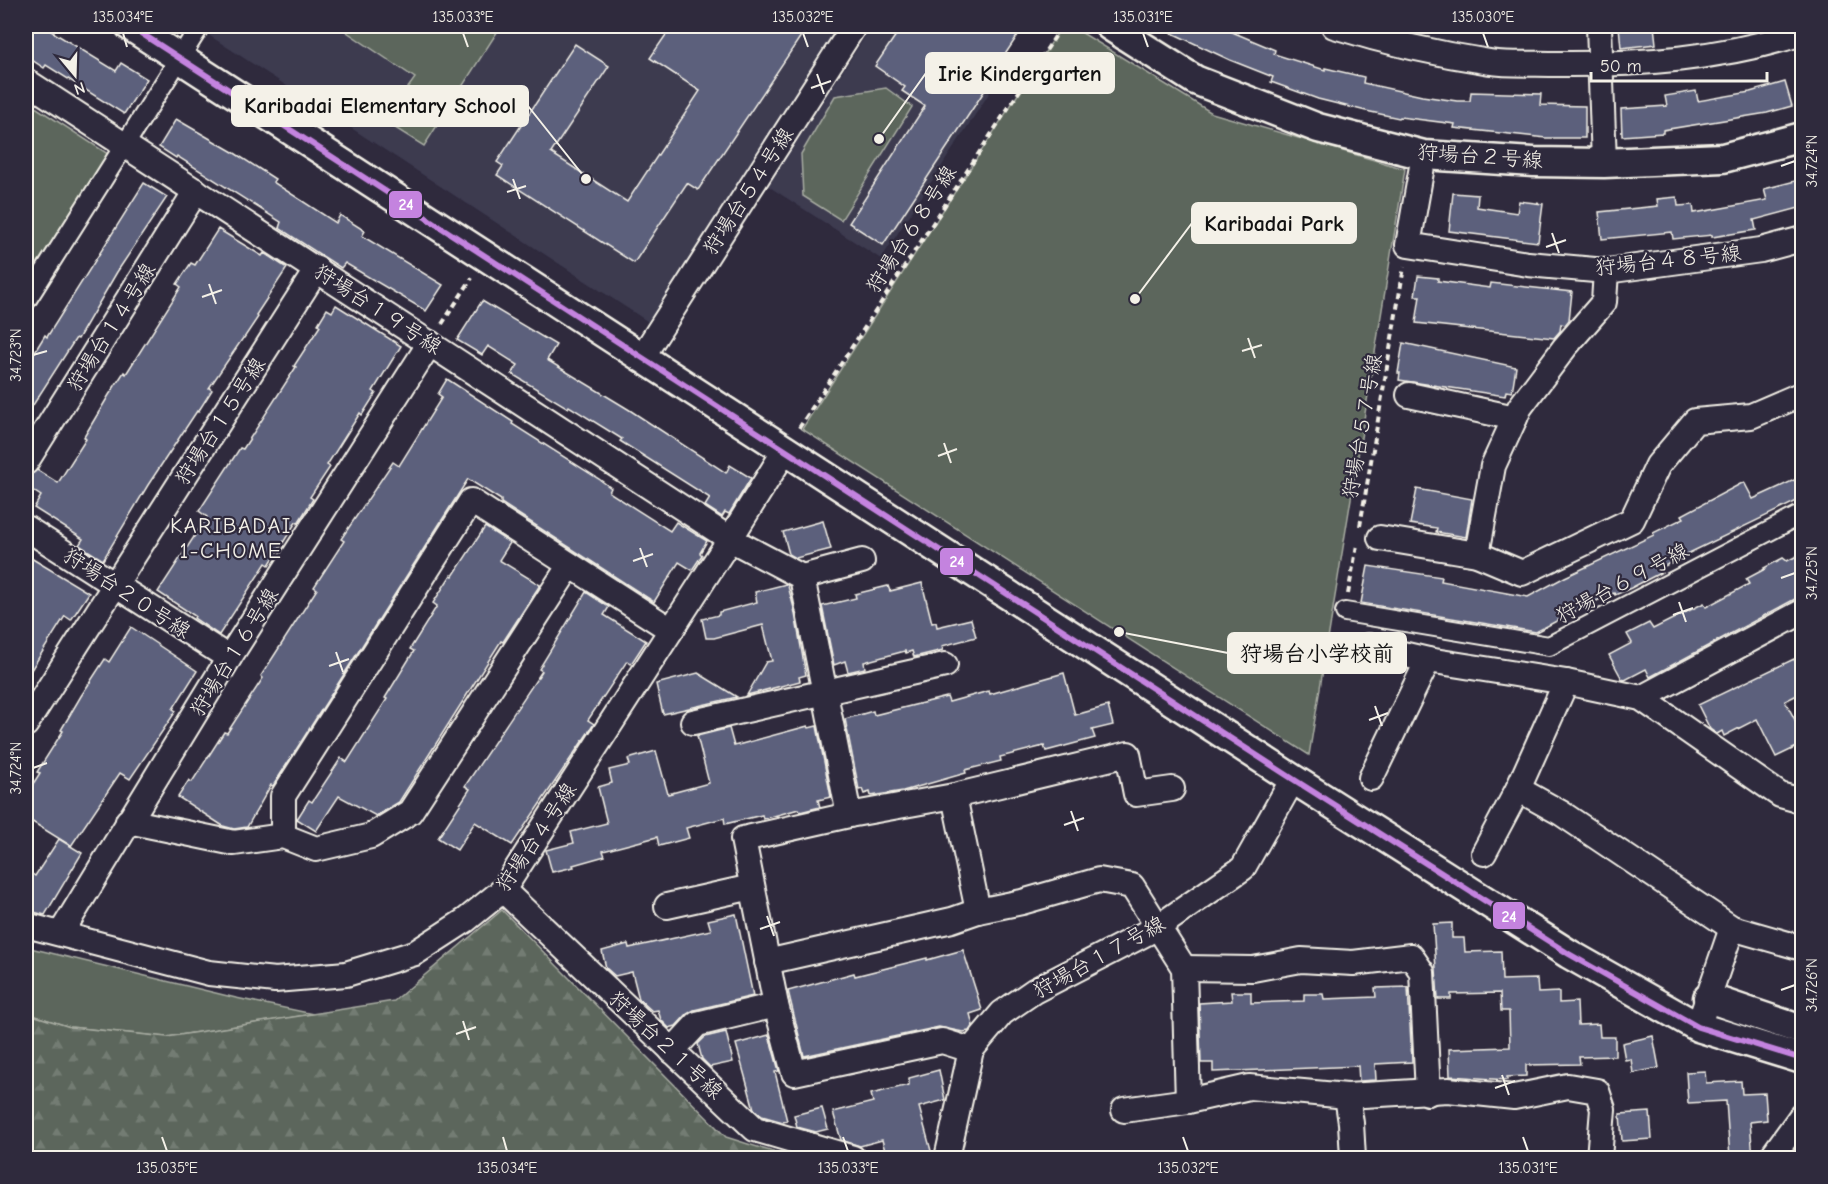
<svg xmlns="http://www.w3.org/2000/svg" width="1828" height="1184" font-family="'Comic Neue','Klee One',sans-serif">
  <defs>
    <pattern id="forest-firs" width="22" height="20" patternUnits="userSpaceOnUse" patternTransform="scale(1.5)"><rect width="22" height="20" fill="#5b665b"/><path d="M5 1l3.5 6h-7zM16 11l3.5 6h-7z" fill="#737c73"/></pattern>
  </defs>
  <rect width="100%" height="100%" fill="#2f2a3d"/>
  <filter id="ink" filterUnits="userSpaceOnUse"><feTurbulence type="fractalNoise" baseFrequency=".0167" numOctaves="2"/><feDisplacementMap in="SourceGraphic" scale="12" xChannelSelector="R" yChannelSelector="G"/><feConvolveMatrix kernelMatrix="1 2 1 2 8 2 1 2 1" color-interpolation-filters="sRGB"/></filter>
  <g filter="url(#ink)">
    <g fill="#3c3a50">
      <polygon points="213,26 841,26 650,323 207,34"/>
      <polygon points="872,26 885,26 990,92 881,259 768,186"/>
    </g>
    <g fill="#5b665b" stroke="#a8aca2" stroke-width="1.5">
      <polygon points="338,26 501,26 424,146 384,121 415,78"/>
      <polygon points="1062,26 1071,26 1212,113 1405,169 1309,755 802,429"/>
      <polygon points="886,88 912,107 841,220 803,196 801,154 835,96"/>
      <polygon points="26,101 108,154 26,281"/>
      <polygon points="26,947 236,998 313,1014 167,1037 70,1027 26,1013"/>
      <polygon points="1802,1130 1802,1158 1782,1158"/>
    </g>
    <polygon fill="url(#forest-firs)" stroke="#a8aca2" stroke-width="1.5" points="502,910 726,1137 792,1158 26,1158 26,1013 70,1027 167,1037 394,1001"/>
    <g fill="#5b607c" stroke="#f4f1e8" stroke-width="1.5">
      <polygon points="26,26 43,26 116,71 121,63 147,79 124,114 46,65 44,68 26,56"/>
      <polygon points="672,26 785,26 801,36 698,190 687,183 634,263 497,175 503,166 497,162 575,44 609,66 551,153 627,202 700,91 650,58"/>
      <polygon points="902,26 1024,26 1004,56 1006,58 883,245 849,223 925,106 902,91 905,87 875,66"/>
      <polygon points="1157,26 1218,26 1275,50 1274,54 1325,70 1325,68 1364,77 1363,83 1422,96 1457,101 1470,101 1471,92 1541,94 1540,105 1585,106 1585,138 1546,138 1454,128 1455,124 1400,117 1399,118 1366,111 1318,99 1271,82 1273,77 1230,60"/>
      <polygon points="1619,26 1654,26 1656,44 1621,48"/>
      <polygon points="1785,82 1792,106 1767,113 1663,130 1663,133 1622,136 1621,109 1667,106 1665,96 1696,91 1698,101 1750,92"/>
      <polygon points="176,119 233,152 275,179 273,182 336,223 340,215 365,231 362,236 443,285 426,311 345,263 341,268 279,228 281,222 177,156 176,158 159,147"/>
      <polygon points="1803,179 1803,207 1754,220 1756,230 1712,237 1712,235 1673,239 1672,232 1602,239 1599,212 1658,206 1657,199 1677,197 1678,206 1693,205 1694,213 1767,200 1764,189"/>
      <polygon points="144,183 167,197 117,272 78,339 76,338 26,416 26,366 45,335 47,337"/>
      <polygon points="1453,193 1478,195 1477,207 1517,213 1519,201 1543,204 1538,242 1449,231"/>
      <polygon points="218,229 262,256 264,253 287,268 256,315 258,317 244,338 243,338 209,388 212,390 198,412 197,411 148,485 103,560 79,545 83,539 34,508 41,496 26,486 26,481 29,476 37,470 58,483 86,439 84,437 109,395 124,372 126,374 181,287 177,284 191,263 195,265"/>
      <polygon points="1418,276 1438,278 1438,281 1490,288 1491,283 1572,292 1569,320 1565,325 1561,324 1560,331 1554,338 1416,323 1420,296 1415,296"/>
      <polygon points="482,301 556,345 547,360 628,409 726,473 730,465 751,478 729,514 725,512 722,517 705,506 710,498 620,441 622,439 569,406 568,408 512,374 518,365 488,346 482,355 457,340"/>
      <polygon points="336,305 401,346 373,391 376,393 362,415 360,413 327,465 330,467 310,497 313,499 298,523 296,522 269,565 266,563 219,635 194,618 195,616 158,592 207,517 199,511 240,448 243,449 296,367 294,366 320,326 318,324 327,309 332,312"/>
      <polygon points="1403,343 1516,367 1512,392 1506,391 1505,396 1399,380 1400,373 1398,373"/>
      <polygon points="447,379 513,422 512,424 599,479 611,488 609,492 670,531 676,522 707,541 700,553 702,555 692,570 679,562 654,602 501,503 501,500 468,479 273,786 271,785 247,827 234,829 223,826 178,797 189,780 192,782 224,732 227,733 263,678 261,676 317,589 314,587 344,541 341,539 393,462 399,466 442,397 438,394"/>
      <polygon points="1803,476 1803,498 1683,556 1661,568 1662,572 1631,588 1615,595 1614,593 1581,608 1536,632 1361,603 1368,566 1442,577 1441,581 1528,597 1565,577 1654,535 1653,533 1684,518 1682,515 1744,482 1753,499"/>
      <polygon points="1417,489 1472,499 1466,537 1436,532 1437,528 1410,524"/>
      <polygon points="823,521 831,549 796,558 789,554 783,532"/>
      <polygon points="485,527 510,543 499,560 540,585 503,642 501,641 399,802 376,816 339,796 316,831 297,819 309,800 312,802 341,758 347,762 387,699 385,698 414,651 410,649 437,606 433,603 451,575 453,576"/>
      <polygon points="1803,553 1803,598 1795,599 1650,677 1646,669 1625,680 1622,679 1609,655 1632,643 1627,634 1649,623 1653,629 1704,603 1706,607 1749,584 1746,579 1765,569 1764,568 1783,558 1787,561"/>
      <polygon points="26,555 89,593 71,620 65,616 26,678"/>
      <polygon points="922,583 932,623 936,622 937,627 971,619 976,637 942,646 943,650 914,657 912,651 906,653 905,651 864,662 865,668 848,672 845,661 834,665 822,606 856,598 855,594 888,586 890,591"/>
      <polygon points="786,584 788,586 794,608 806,675 799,677 800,681 747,695 766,662 772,661 763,625 714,638 706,638 702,619 719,615 719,612 757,602 755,592"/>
      <polygon points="586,592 609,607 604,615 646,641 631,664 627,661 588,720 594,724 512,845 475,822 457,850 438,838 470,789 465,786 542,671 539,669"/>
      <polygon points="131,627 197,671 173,709 176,711 130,779 120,773 71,846 26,818 26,795 40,773 37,772 63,731 61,730 81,696 105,659 109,662"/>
      <polygon points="1794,659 1803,675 1803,692 1785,701 1803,735 1803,744 1776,757 1757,719 1724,736 1722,731 1717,734 1710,729 1698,705"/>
      <polygon points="698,673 737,697 663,714 656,684"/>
      <polygon points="1064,673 1075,715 1108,706 1113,725 1092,730 1095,738 1046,751 1044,746 1000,757 1001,761 965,770 966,773 903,791 871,796 870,792 864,794 862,789 859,790 845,719 873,711 874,715 947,697 949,702 989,691 990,694"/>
      <polygon points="808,726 809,728 817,726 831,797 818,800 820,807 800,812 799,809 763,819 762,815 725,824 724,818 686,828 689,838 659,846 657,837 603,851 605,856 573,865 574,867 552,872 546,850 574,843 571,832 607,823 598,787 612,783 609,770 630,765 628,759 656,751 668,794 709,783 697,736 729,728 734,746"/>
      <polygon points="59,839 82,853 45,915 30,911 26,908 26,885 32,874 35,876"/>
      <polygon points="736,914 753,996 694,1010 687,1014 676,1026 669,1028 661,1020 658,1010 652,1011 639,999 632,972 615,976 606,968 602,951 628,944 629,948 711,930 708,920"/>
      <polygon points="1452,923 1452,938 1464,938 1465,952 1501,951 1502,980 1537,979 1538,993 1559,992 1559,1003 1577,1002 1578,1025 1599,1024 1600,1037 1615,1037 1615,1056 1579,1057 1580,1064 1526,1065 1526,1076 1507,1077 1507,1080 1450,1076 1449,1049 1510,1047 1509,1011 1501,1011 1500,993 1451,994 1451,999 1438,999 1433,924"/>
      <polygon points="963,950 982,1010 970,1014 973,1025 969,1031 963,1032 939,1027 804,1056 788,991 854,973 855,976 927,958 927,960"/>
      <polygon points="1408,987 1412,1062 1375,1064 1376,1080 1359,1081 1358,1066 1213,1072 1213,1063 1201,1063 1199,1003 1232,1001 1231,992 1251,992 1251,1003 1304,1001 1304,994 1323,994 1324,999 1376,997 1375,988"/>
      <polygon points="726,1032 733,1062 710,1067 702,1059 698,1044 705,1037"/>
      <polygon points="769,1035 779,1071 775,1072 787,1121 783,1122 762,1116 754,1109 736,1044"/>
      <polygon points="1653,1036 1659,1068 1633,1073 1631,1059 1625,1060 1622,1043"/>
      <polygon points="939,1070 945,1100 919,1107 933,1158 887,1158 882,1140 860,1146 841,1140 833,1112 873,1102 871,1094 909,1085 909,1078"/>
      <polygon points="1705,1071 1706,1083 1741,1081 1742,1094 1765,1093 1767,1120 1750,1122 1753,1157 1730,1158 1726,1101 1688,1103 1686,1072"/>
      <polygon points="822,1108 828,1129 816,1132 797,1127 794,1115"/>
      <polygon points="1650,1112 1652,1139 1622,1141 1620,1114"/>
    </g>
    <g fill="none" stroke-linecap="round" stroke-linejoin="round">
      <defs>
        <g id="pedestrian">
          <polyline points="26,301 200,26"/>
          <polyline points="1345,612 1549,646 1802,514"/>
        </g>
        <g id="minor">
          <path d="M1334,26C1385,42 1437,54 1490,62C1510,65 1533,63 1554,64C1638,65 1722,59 1802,33"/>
          <polyline points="1599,26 1604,163"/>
          <polyline points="26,81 730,539 802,577 849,815"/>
          <polyline points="1424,155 1408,245 1528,264 1606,271 1761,250 1802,239"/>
          <polyline points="642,357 854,26"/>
          <polyline points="1409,395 1515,418"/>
          <polyline points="26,462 196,191"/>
          <polyline points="26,528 229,658"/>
          <polyline points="1380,538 1477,554 1522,573 1632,520 1658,465 1695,421 1751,416 1802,394"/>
          <polyline points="1477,554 1493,466 1520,407 1565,347 1604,302 1606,271"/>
          <polyline points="802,577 862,561"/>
          <polyline points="1368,646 1428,660 1566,682 1641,698 1780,795 1802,801"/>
          <polyline points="1641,698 1802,612"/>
          <polyline points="693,722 945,665"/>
          <polyline points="26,724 317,269"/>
          <polyline points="1371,778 1428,660"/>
          <polyline points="1518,789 1561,813 1732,928 1802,948"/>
          <polyline points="954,796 1128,754 1136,794 1172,789"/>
          <polyline points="128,821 234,843 283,836 316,849 371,836 410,812 570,565"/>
          <polyline points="283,836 283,796 471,501 671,630"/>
          <polyline points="1484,853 1518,789 1566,682"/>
          <polyline points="503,890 755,1129 853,1158"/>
          <polyline points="667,906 752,887"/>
          <polyline points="26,925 209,973 275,980 346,974 415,953 466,920 503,890 730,539 786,449"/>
          <polyline points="61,933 229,658 430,343"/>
          <polyline points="767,962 952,920 978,911 1022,902 1099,880 1132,886 1184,968 1188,1101"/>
          <polyline points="1184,968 1253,969 1301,960 1353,963 1411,956 1422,972 1428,1093"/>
          <polyline points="1698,1027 1732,928"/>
          <polyline points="971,1050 942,1041 794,1073 776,1005 743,839 849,815 954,796 978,911"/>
          <polyline points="672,1051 697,1024 776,1005"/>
          <polyline points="1347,1096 1351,1123 1353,1158"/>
          <polyline points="1124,1110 1188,1101 1249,1087 1347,1096 1448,1090 1514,1097 1568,1086 1597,1091 1603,1109 1599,1158"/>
          <polyline points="947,1158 971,1050 1002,1013 1034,991 1158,927 1243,868 1293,779"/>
          <polyline points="1771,1158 1802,1115"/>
        </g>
        <g id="tertiary">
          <polyline points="130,26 1293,779 1569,954 1698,1027 1802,1059"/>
          <polyline points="1110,26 1195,80 1318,128 1424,155 1534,162 1604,163 1723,158 1802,137"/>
          <polyline points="1708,998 1802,1030"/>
        </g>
      </defs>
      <use href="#pedestrian" stroke="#f4f1e8" stroke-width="22"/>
      <use href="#minor" stroke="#f4f1e8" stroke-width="28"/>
      <use href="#tertiary" stroke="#f4f1e8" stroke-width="33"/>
      <g stroke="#f4f1e8" stroke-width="4" stroke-dasharray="6 4.5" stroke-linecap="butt">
        <polyline points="442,324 472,278"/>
        <polyline points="799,428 1062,26"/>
        <polyline points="1360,526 1404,267"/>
        <polyline points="1348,594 1357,545"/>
      </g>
      <use href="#pedestrian" stroke="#2f2a3d" stroke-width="18"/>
      <use href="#minor" stroke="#2f2a3d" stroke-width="24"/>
      <use href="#tertiary" stroke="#2f2a3d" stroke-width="28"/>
      <defs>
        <polyline id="bus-1" points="130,26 1293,779 1569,954 1698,1027 1802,1059"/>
      </defs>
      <use href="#bus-1" stroke="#2f2a3d" stroke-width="10"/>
      <use href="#bus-1" stroke="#c483df" stroke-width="6"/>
    </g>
  </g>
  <path fill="none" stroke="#f4f1e8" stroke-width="2" d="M123,33L127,47M463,33L468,47M803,33L808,47M1143,33L1148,47M1483,33L1488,47M817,74L824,94M811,88L831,81M1781,166L1795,161M513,179L520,199M507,192L526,186M1552,233L1559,253M1546,247L1566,240M209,284L216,304M202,297L222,290M1248,338L1255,358M1242,351L1262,345M33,355L47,351M944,443L951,463M938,456L957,449M640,548L647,567M633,561L653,554M1781,578L1795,573M1679,602L1686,622M1673,615L1693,608M336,652L343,672M329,666L349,659M1375,706L1382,726M1369,720L1388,713M33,768L47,763M1071,811L1078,831M1064,825L1084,818M767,916L774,936M760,929L780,922M1781,990L1795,985M463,1021L469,1040M456,1034L476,1027M1502,1075L1509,1095M1495,1088L1515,1081M162,1137L167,1151M503,1137L507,1151M843,1137L848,1151M1183,1137L1188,1151M1523,1137L1528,1151"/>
  <g text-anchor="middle" stroke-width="4.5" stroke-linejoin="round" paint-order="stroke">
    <g font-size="21" fill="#f4f1e8" stroke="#2f2a3d">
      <text transform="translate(1480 156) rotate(4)" y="7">狩場台２号線</text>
      <text transform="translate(748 191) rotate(-57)" y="7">狩場台５４号線</text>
      <text transform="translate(911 229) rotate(-57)" y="7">狩場台６８号線</text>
      <text transform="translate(1668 260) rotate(-6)" y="7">狩場台４８号線</text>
      <text transform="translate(378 309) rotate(33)" y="7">狩場台１９号線</text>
      <text transform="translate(111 327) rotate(-58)" y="7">狩場台１４号線</text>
      <text transform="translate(220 421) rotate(-57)" y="7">狩場台１５号線</text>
      <text transform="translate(1362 426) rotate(-80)" y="7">狩場台５７号線</text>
      <text transform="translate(1622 583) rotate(-28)" y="7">狩場台６９号線</text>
      <text transform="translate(127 593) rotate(33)" y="7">狩場台２０号線</text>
      <text transform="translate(234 652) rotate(-58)" y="7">狩場台１６号線</text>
      <text transform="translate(536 837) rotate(-56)" y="7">狩場台４号線</text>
      <text transform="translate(1099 957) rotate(-29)" y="7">狩場台１７号線</text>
      <text transform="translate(666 1045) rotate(43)" y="7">狩場台２１号線</text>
    </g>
    <g font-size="22" letter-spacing="1.5" fill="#f4f1e8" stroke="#2f2a3d">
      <text x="231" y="533">KARIBADAI<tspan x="231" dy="25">1-CHOME</tspan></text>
    </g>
  </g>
  <path fill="none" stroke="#f4f1e8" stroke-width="2" d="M879 139L926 73M586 179L528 106M1135 299L1192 223M1119 632L1228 653"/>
  <g fill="#f4f1e8" stroke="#2f2a3d" stroke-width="2">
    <circle cx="879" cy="139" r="6"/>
    <circle cx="586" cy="179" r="6"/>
    <circle cx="1135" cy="299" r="6"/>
    <circle cx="1119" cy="632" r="6"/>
  </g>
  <g fill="#f4f1e8" stroke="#f4f1e8" stroke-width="2">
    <rect x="926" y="53" width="188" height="40" rx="6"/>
    <rect x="232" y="86" width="296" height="40" rx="6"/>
    <rect x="1192" y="203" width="164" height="40" rx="6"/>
    <rect x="1228" y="633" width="178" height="40" rx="6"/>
  </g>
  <g font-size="22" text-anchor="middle" font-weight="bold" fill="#111">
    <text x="1020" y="81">Irie Kindergarten</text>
    <text x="380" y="113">Karibadai Elementary School</text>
    <text x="1274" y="231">Karibadai Park</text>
    <text x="1317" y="661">狩場台小学校前</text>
  </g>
  <g stroke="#2f2a3d" stroke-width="2">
    <rect x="388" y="190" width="35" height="29" rx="6" fill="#c483df"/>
    <rect x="939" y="547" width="35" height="29" rx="6" fill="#c483df"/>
    <rect x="1492" y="901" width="34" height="29" rx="6" fill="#c483df"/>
  </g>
  <g font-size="16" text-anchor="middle" font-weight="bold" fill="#fff">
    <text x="406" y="210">24</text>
    <text x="957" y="567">24</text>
    <text x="1509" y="922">24</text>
  </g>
  <rect width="1828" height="1184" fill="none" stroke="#2f2a3d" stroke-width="66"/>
  <g transform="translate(75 75) rotate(161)" stroke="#2f2a3d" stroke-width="4.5" paint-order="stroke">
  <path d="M0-4.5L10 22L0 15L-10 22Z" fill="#f4f1e8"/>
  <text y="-9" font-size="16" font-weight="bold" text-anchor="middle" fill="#f4f1e8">N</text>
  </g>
  <path d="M1591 72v9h176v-9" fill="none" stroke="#f4f1e8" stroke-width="3"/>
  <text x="1600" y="72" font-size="18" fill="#f4f1e8" stroke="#2f2a3d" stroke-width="4.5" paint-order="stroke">50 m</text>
  <rect x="33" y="33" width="1762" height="1118" fill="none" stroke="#f4f1e8" stroke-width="2"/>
  <g font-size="15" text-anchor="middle" fill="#f4f1e8">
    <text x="123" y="22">135.034°E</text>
    <text x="463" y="22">135.033°E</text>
    <text x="803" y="22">135.032°E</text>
    <text x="1143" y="22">135.031°E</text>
    <text x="1483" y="22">135.030°E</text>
    <text transform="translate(1812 161) rotate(-90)" y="5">34.724°N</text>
    <text transform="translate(16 355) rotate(-90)" y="5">34.723°N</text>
    <text transform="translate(1812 573) rotate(-90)" y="5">34.725°N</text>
    <text transform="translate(16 768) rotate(-90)" y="5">34.724°N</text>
    <text transform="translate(1812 985) rotate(-90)" y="5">34.726°N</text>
    <text x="167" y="1173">135.035°E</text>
    <text x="507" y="1173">135.034°E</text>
    <text x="848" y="1173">135.033°E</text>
    <text x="1188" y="1173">135.032°E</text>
    <text x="1528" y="1173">135.031°E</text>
  </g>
</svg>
